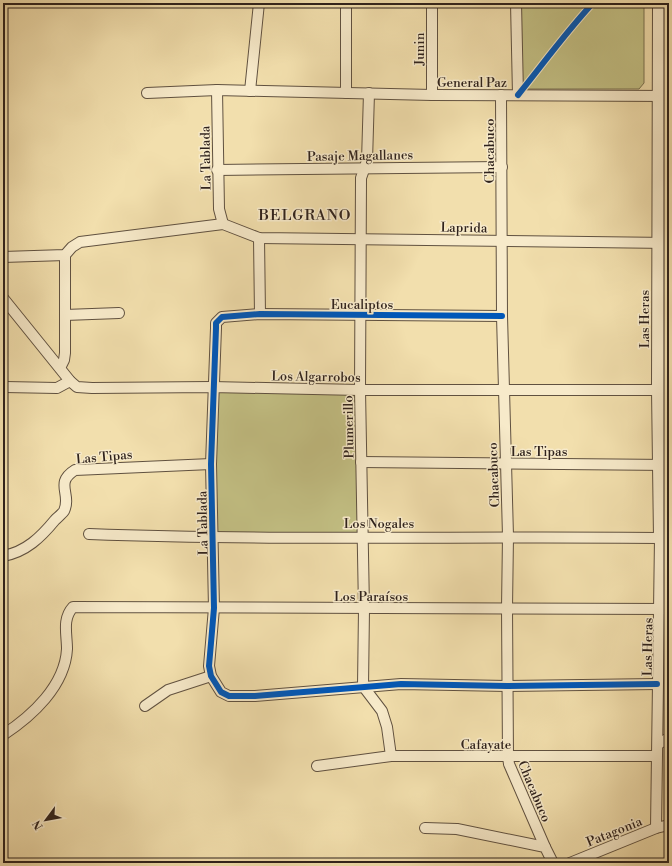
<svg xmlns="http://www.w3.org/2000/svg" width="672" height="866" font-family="'Libre Bodoni',serif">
  <rect width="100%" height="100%" fill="#f2dfad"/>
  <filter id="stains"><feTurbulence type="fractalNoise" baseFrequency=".005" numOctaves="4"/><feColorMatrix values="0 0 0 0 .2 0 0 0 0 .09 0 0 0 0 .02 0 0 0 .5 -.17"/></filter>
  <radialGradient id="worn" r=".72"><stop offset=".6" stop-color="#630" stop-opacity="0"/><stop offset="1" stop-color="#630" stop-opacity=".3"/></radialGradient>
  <g fill="#c3c084" stroke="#797150">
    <polygon points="520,3 644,3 644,83 639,89 521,89"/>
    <polygon points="212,387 360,390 363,538 214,538"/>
  </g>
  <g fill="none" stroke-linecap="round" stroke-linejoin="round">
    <defs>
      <g id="minor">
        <polyline points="346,3 346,93"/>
        <polyline points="516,3 518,95"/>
        <polyline points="659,20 669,20"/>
        <polyline points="217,90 219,209 223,224"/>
        <polyline points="250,91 259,3"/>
        <polyline points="147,93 217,90 432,95 669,96"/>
        <polyline points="369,93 367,161 361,178 360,390 364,609 363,686 382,711 387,727 391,756"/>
        <polyline points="432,95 432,3"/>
        <polyline points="501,95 502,316 508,536 507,608 508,757 509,764 545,847"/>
        <polyline points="217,170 502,167"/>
        <polyline points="659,171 669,171"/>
        <polyline points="259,238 260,314"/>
        <polyline points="3,257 65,255 72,247 80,242 223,224 259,238 669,243"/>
        <polyline points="3,298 70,381 77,387 92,388 212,387 360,390 669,390"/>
        <polyline points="65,315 119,313"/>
        <polyline points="658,315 669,315"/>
        <polyline points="502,316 260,314 222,317 216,323 216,328 211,464 214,608 209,666 211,676 221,692 229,696 255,696 401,684 507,686 657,684"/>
        <polyline points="60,368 64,360 65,353 65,255"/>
        <polyline points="5,387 57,388 70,381"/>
        <polyline points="361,462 669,465"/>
        <path d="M89,534C279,541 469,536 660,538L656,828"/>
        <path d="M3,556C26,552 41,537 55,520C58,517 62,514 64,511C72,494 54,483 75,470L211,464"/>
        <polyline points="145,706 168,690 211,676"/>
        <path d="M3,735C32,716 65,686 67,649C67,634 62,619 73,607L669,609"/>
        <polyline points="658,744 669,738"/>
        <polyline points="317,766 391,756 656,756"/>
        <polyline points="425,828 457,829 545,847 552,861"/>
        <polyline points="570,863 656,828 669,825"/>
      </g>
      <polyline id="tertiary" points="659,3 658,390 660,538 669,538"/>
    </defs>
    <use href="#minor" stroke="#605140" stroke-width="12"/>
    <use href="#tertiary" stroke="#605140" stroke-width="14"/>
    <use href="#minor" stroke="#f7eaca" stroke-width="10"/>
    <use href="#tertiary" stroke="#f7eaca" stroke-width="12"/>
    <defs>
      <g id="cycleway">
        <path d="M518,95C543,64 566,32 593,3"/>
        <polyline points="502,316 260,314 222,317 216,323 216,328 211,464 214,608 209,666 211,676 221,692 229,696 255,696 401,684 507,686 657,684"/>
      </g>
    </defs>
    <use href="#cycleway" stroke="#f7eaca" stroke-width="8"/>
    <use href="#cycleway" stroke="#0057b8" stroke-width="6"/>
  </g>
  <g text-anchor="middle" stroke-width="3" stroke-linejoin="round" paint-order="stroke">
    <g font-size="13" fill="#2f221c" stroke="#f7eaca">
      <text transform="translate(419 49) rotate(-90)" y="5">Junin</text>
      <text x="472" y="87">General Paz</text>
      <text transform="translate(489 151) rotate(-90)" y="5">Chacabuco</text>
      <text transform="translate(360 155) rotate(-1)" y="5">Pasaje Magallanes</text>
      <text transform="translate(205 158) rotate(-91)" y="5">La Tablada</text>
      <text transform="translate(464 227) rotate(1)" y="5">Laprida</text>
      <text x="362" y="309">Eucaliptos</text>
      <text transform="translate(644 319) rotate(-90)" y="5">Las Heras</text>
      <text transform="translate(316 376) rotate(1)" y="5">Los Algarrobos</text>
      <text transform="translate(348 427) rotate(-91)" y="5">Plumerillo</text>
      <text x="539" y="456">Las Tipas</text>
      <text transform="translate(104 456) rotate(-5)" y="5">Las Tipas</text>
      <text transform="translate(493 475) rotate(-92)" y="5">Chacabuco</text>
      <text transform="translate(202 523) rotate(-91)" y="5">La Tablada</text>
      <text x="379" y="528">Los Nogales</text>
      <text x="371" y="601">Los Paraísos</text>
      <text transform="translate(647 647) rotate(-89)" y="5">Las Heras</text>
      <text x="486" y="749">Cafayate</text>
      <text transform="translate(535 791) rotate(67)" y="5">Chacabuco</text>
      <text transform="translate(614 831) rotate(-22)" y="5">Patagonia</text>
    </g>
    <g font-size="15" letter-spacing="1" fill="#2f221c" stroke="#f7eaca">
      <text x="305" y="220">BELGRANO</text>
    </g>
  </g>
  <rect width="672" height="866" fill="none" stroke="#f2dfad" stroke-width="16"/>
  <rect x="4" y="4" width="664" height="858" fill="none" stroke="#2f221c" stroke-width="2"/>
  <rect x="8" y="8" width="656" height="850" fill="none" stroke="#2f221c"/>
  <g transform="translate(46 820) rotate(238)" stroke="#f7eaca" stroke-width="3" paint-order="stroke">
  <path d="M0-3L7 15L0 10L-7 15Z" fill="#2f221c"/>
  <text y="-6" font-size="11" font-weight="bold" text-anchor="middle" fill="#2f221c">N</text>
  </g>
  <rect width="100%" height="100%" filter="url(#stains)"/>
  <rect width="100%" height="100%" fill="url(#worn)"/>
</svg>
